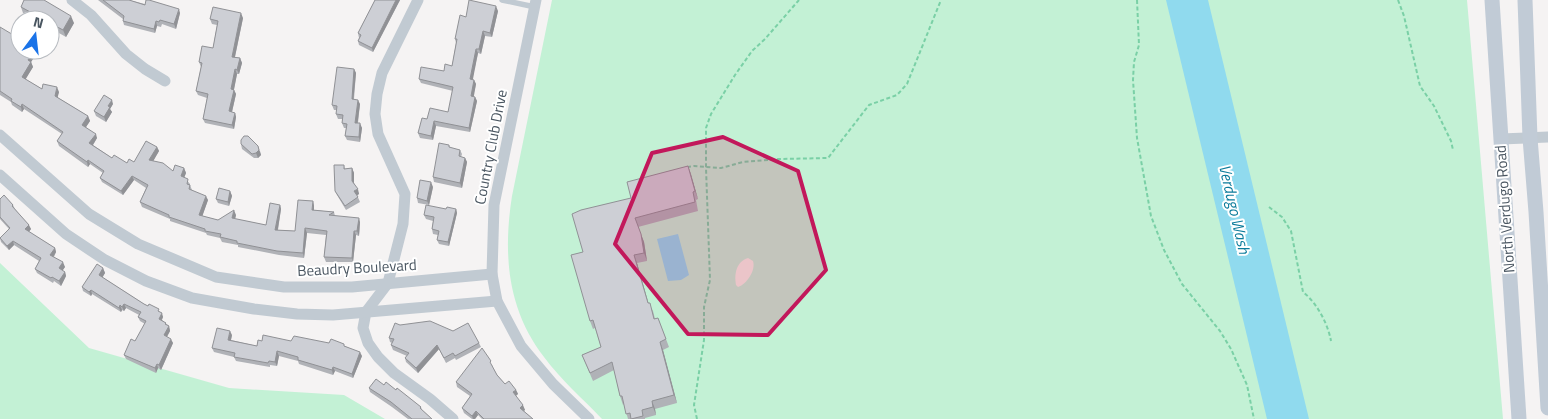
<svg xmlns="http://www.w3.org/2000/svg" width="1548" height="419" font-family="'Titillium Web',sans-serif">
  <rect width="100%" height="100%" fill="#f5f3f3"/>
  <g fill="#c3f1d5">
    <path d="M552,0H1467L1503,419H602C583,399 561,380 544,357C507,309 503,254 512,196Z"/>
    <polygon points="0,263 89,348 229,388 344,395 385,419 0,419"/>
  </g>
  <path fill="#f5f0e5" d="M748,258L753,261C756,270 747,284 738,287L736,285C734,274 736,262 748,258Z"/>
  <g fill="#90daee">
    <polygon points="1166,0 1208,0 1309,419 1267,419"/>
    <polygon points="678,234 689,275 681,280 668,281 657,239"/>
  </g>
  <g fill="none" stroke-linecap="round" stroke-linejoin="round">
    <g stroke="#7ad0a6" stroke-width="2" stroke-dasharray="4 2.5" stroke-linecap="butt">
      <polyline points="1137,0 1139,45 1134,62 1133,80 1137,138 1151,216 1164,250 1182,284 1220,331 1231,349 1247,385 1254,419"/>
      <polyline points="1398,0 1404,16 1420,86 1434,106 1451,141 1453,150"/>
      <polyline points="687,167 694,166 721,168 743,162 779,159 828,158 869,105 897,95 907,84 941,0"/>
      <path d="M1269,207L1282,217L1291,231L1303,292C1317,303 1328,324 1331,341"/>
      <polyline points="697,419 694,405 704,340 704,307 710,280 706,168 706,128 711,114 735,75 752,51 765,39 799,0"/>
    </g>
    <polyline stroke="#c1cad2" stroke-width="5.5" points="502,0 535,7"/>
    <g stroke="#c1cad2" stroke-width="11">
      <polyline points="72,0 91,15 126,54 145,69 165,81"/>
      <polyline points="418,0 382,73 377,94 375,114 378,134 405,194 403,224 388,283 366,312 363,328 368,343 378,357 394,373 430,399 453,419"/>
      <polyline points="536,0 494,205 492,274 497,301 521,346 553,384 589,419"/>
      <polyline points="0,135 89,214 138,244 216,277 284,287 352,287 492,274"/>
      <polyline points="1501,139 1548,137"/>
      <polyline points="0,175 66,234 105,260 146,281 192,298 254,309 297,314 333,315 497,301"/>
    </g>
    <g stroke="#c1cbd6" stroke-width="15">
      <polyline points="1492,0 1519,419"/>
      <polyline points="1525,0 1530,138 1536,212 1548,408"/>
    </g>
  </g>
  <g fill="#b0b2b7">
    <polygon points="98,0 129,0 180,13 176,29 162,24 161,27 157,26 155,33 124,25 123,21 123,19"/>
    <polygon points="375,0 400,0 373,52 359,45 358,41 359,38 358,33"/>
    <polygon points="21,7 74,23 66,37 50,28 50,20 35,20 23,13"/>
    <polygon points="498,11 492,37 485,36 481,54 478,53 472,80 474,80 476,84 473,97 475,97 477,101 470,132 436,126 433,140 420,138 418,133 427,119 448,112 453,91 421,83 419,79 444,71 452,66 456,43 455,39 466,17"/>
    <polygon points="243,18 235,57 240,58 242,63 239,74 237,74 234,90 236,94 232,112 235,113 236,117 234,129 205,123 203,119 207,98 198,95 196,91 201,67 199,62 213,48 217,25 212,24 210,19"/>
    <polygon points="0,27 20,50 36,50 37,53 31,62 33,67 25,79 42,89 59,92 57,97 88,116 90,121 86,127 97,138 93,145 112,158 127,163 134,162 157,147 159,151 153,161 173,171 184,168 186,173 184,177 190,184 190,185 192,190 208,200 202,216 218,220 236,215 235,219 266,225 280,205 281,209 278,230 295,231 313,201 314,206 314,210 334,212 335,216 360,222 359,236 356,235 353,262 326,262 324,257 326,235 307,233 304,258 279,255 238,247 238,245 222,242 220,238 207,235 206,233 170,221 170,219 142,207 140,202 146,188 134,180 123,195 102,182 100,178 103,173 90,164 88,167 59,146 57,141 62,134 24,109 22,112 12,105 11,102 0,95"/>
    <polygon points="354,69 356,73 354,99 360,104 358,123 362,128 360,142 347,140 345,136 346,128 344,128 342,123 342,119 338,119 336,114 337,110 334,110 332,105"/>
    <polygon points="113,104 110,109 112,112 106,122 96,116 94,111"/>
    <polygon points="241,144 260,151 261,155 258,158 254,158 242,149"/>
    <polygon points="449,145 450,148 460,150 462,154 461,157 465,158 467,162 462,188 434,182 433,177"/>
    <polygon points="344,165 345,169 352,168 354,173 354,183 359,194 357,195 360,202 346,210 337,195 335,191"/>
    <polygon points="688,166 698,199 696,200 698,211 638,227 644,242 647,261 637,263 648,303 653,311 655,319 658,318 669,347 663,350 677,403 655,409 656,415 645,418 645,419 628,419 624,404 623,405 620,396 614,370 593,381 582,355 601,347 595,328 593,329 590,321 583,252 631,198"/>
    <polygon points="433,187 429,205 418,203 417,198"/>
    <polygon points="230,191 232,196 229,206 218,203 216,199"/>
    <polygon points="0,199 13,205 15,209 31,229 29,232 55,248 56,252 54,257 65,267 62,270 65,272 66,276 61,286 54,281 53,283 37,273 35,269 39,261 14,245 9,250 1,242 0,238 9,229 0,219"/>
    <polygon points="446,209 456,209 457,213 449,246 439,244 437,240 438,235 433,234 432,229 433,221 426,219 424,215"/>
    <polygon points="103,268 105,273 102,277 144,304 160,312 163,317 162,320 169,326 170,331 167,337 173,343 161,370 158,368 156,373 126,359 124,355 135,341 145,324 140,321 138,317 139,315 126,308 124,311 122,310 121,312 92,294 91,296 83,291 82,287"/>
    <polygon points="400,325 479,343 481,347 456,360 455,358 446,363 439,349 418,373 406,362 405,358 407,356 393,350 391,345 392,343 390,342 389,338"/>
    <polygon points="232,335 231,340 257,346 262,341 291,341 345,346 362,356 353,378 335,371 333,375 299,364 298,361 279,356 277,366 270,365 270,367 236,361 234,357 214,352 212,348"/>
    <polygon points="493,365 492,366 497,375 505,384 516,390 518,394 516,396 525,410 524,411 533,419 482,419 478,415 475,419 472,419 464,413 462,408 470,396 457,387 456,382"/>
    <polygon points="384,385 396,390 421,407 422,410 432,419 408,419 392,407 370,392 369,388"/>
  </g>
  <g fill="#909195">
    <polygon points="396,0 400,0 373,52 372,48"/>
    <polygon points="496,6 498,11 492,37 490,33"/>
    <polygon points="179,9 180,13 176,29 174,24"/>
    <polygon points="241,13 243,18 234,61 232,57"/>
    <polygon points="71,16 74,23 66,37 63,30"/>
    <polygon points="156,21 157,26 155,33 154,29"/>
    <polygon points="483,31 485,36 481,54 479,49"/>
    <polygon points="476,49 478,53 472,84 470,79"/>
    <polygon points="34,50 36,50 37,53 31,62 33,67 24,82 22,77 28,60"/>
    <polygon points="240,58 242,63 239,74 237,70"/>
    <polygon points="235,69 237,74 233,94 231,89"/>
    <polygon points="354,69 356,73 353,103 352,99"/>
    <polygon points="474,80 476,84 473,101 471,96"/>
    <polygon points="57,87 59,92 57,100 55,96"/>
    <polygon points="234,90 236,94 231,116 229,111"/>
    <polygon points="475,97 477,101 470,132 469,128"/>
    <polygon points="112,100 113,104 110,109 112,112 106,122 104,117 108,106"/>
    <polygon points="358,100 360,104 357,127 355,123"/>
    <polygon points="22,104 24,109 22,112 21,107"/>
    <polygon points="235,113 236,117 234,129 232,125"/>
    <polygon points="88,116 90,121 84,130 82,125"/>
    <polygon points="434,121 436,126 433,140 431,136"/>
    <polygon points="360,123 362,128 360,142 359,137"/>
    <polygon points="96,134 97,138 91,148 89,143"/>
    <polygon points="258,146 261,155 258,158 256,153"/>
    <polygon points="157,147 159,151 151,165 149,160"/>
    <polygon points="465,158 467,162 462,188 460,183"/>
    <polygon points="88,160 90,164 88,167 87,162"/>
    <polygon points="688,166 691,174 698,199 695,191"/>
    <polygon points="184,168 186,173 183,181 181,176"/>
    <polygon points="352,168 354,173 354,185 352,181"/>
    <polygon points="132,176 134,180 123,195 121,191"/>
    <polygon points="431,182 433,187 429,205 427,201"/>
    <polygon points="358,189 359,194 356,196 354,191"/>
    <polygon points="230,191 232,196 229,206 228,202"/>
    <polygon points="206,196 208,200 201,220 199,215"/>
    <polygon points="313,201 314,206 314,214 312,210"/>
    <polygon points="280,205 281,209 277,234 275,230"/>
    <polygon points="456,209 457,213 449,246 448,242"/>
    <polygon points="234,210 236,215 234,223 232,218"/>
    <polygon points="359,218 360,222 359,236 357,231"/>
    <polygon points="29,225 31,229 27,234 25,229"/>
    <polygon points="305,228 307,233 304,258 303,253"/>
    <polygon points="354,231 356,235 353,262 352,258"/>
    <polygon points="641,234 644,242 647,261 644,253"/>
    <polygon points="13,241 14,245 9,250 7,246"/>
    <polygon points="55,248 56,252 52,259 50,255"/>
    <polygon points="634,255 637,263 651,312 648,303"/>
    <polygon points="63,262 65,267 61,273 59,268"/>
    <polygon points="103,268 105,273 101,280 99,275"/>
    <polygon points="65,272 66,276 61,286 59,281"/>
    <polygon points="91,290 92,294 91,296 89,292"/>
    <polygon points="124,304 126,308 124,311 122,307"/>
    <polygon points="120,305 122,310 121,312 119,308"/>
    <polygon points="162,313 163,317 160,323 159,319"/>
    <polygon points="169,326 170,331 165,340 164,335"/>
    <polygon points="230,331 232,335 230,344 228,340"/>
    <polygon points="171,339 173,343 161,370 159,365"/>
    <polygon points="660,342 663,350 677,403 674,395"/>
    <polygon points="437,345 439,349 418,373 416,368"/>
    <polygon points="277,351 279,356 277,366 275,362"/>
    <polygon points="360,352 362,356 353,378 352,374"/>
    <polygon points="157,364 158,368 156,373 155,368"/>
    <polygon points="333,367 335,371 333,375 332,370"/>
    <polygon points="516,390 518,394 515,396 513,392"/>
    <polygon points="652,401 655,409 656,415 653,407"/>
    <polygon points="523,405 525,410 522,412 520,408"/>
    <polygon points="476,411 478,415 475,419 473,419 472,416"/>
  </g>
  <g fill="#cdcfd5" stroke="#909195">
    <polygon points="24,0 44,0 71,16 63,30 50,23 50,20 45,20 21,7"/>
    <polygon points="103,0 129,0 145,5 146,0 149,0 179,9 174,24 160,20 159,22 156,21 154,29 123,21 124,16"/>
    <polygon points="375,0 396,0 372,48 358,41 361,35 358,33"/>
    <polygon points="469,0 496,6 490,33 483,31 479,49 476,49 470,79 474,80 471,96 475,97 469,128 434,121 431,136 418,133 422,118 427,119 430,108 448,112 453,87 419,79 421,67 444,71 445,64 452,66 457,39 455,39 460,15 466,17"/>
    <polygon points="213,7 241,13 232,57 240,58 237,70 235,69 231,89 234,90 229,111 235,113 232,125 203,119 208,94 196,91 202,63 199,62 202,46 213,48 218,21 210,19"/>
    <polygon points="0,27 20,39 20,50 34,50 28,60 31,62 22,77 42,89 43,84 57,87 55,96 88,116 82,125 96,134 89,143 112,158 114,155 127,163 129,159 134,162 146,141 157,147 149,160 163,163 173,171 175,165 184,168 181,176 188,179 187,184 190,185 189,189 206,196 199,215 218,220 234,210 232,218 266,225 270,203 280,205 275,230 295,231 298,200 313,201 312,210 334,212 329,215 359,218 357,231 354,231 352,258 324,257 327,231 305,228 303,253 277,251 237,243 237,241 220,237 221,234 205,231 205,229 169,217 169,215 140,202 148,185 132,176 121,191 113,186 100,178 104,171 88,160 87,162 57,141 63,132 22,104 21,107 11,101 12,99 0,91"/>
    <polygon points="337,67 354,69 352,99 358,100 355,123 360,123 359,137 345,136 347,124 342,123 343,115 336,114 337,106 332,105"/>
    <polygon points="104,95 112,100 108,106 110,107 104,117 94,111"/>
    <polygon points="244,136 248,136 258,146 259,150 256,153 252,154 241,144 241,140"/>
    <polygon points="439,143 449,145 449,147 460,150 459,156 465,158 460,183 433,177"/>
    <polygon points="334,165 344,165 344,169 352,168 352,181 358,189 354,191 358,197 345,206 335,191"/>
    <polygon points="688,166 695,191 693,192 695,202 635,218 641,234 644,253 634,255 648,303 650,303 654,319 658,318 666,339 660,342 674,395 652,401 653,407 642,410 643,416 631,419 630,413 626,414 622,396 620,396 612,362 590,373 582,355 601,347 593,320 590,321 571,255 583,252 572,214 581,210 631,198 627,182"/>
    <polygon points="420,180 431,182 427,201 417,198"/>
    <polygon points="219,188 230,191 228,202 216,199"/>
    <polygon points="4,195 13,205 12,206 29,225 25,229 55,248 50,255 63,262 59,268 65,272 59,281 52,277 51,278 35,269 41,258 13,241 7,246 0,238 10,228 0,217 0,199"/>
    <polygon points="426,205 446,209 447,207 456,209 448,242 437,240 439,231 432,229 434,217 424,215"/>
    <polygon points="97,264 103,268 99,275 144,304 148,306 149,304 159,309 158,311 162,313 159,319 166,323 165,324 169,326 164,335 171,339 159,365 157,364 155,368 124,355 131,339 135,341 146,321 138,317 141,312 124,304 122,307 120,305 119,308 91,290 89,292 82,287"/>
    <polygon points="430,321 453,331 468,323 479,343 455,356 453,353 444,358 437,345 416,368 405,358 409,353 391,345 394,339 389,338 395,323 400,325"/>
    <polygon points="217,328 230,331 228,340 257,346 258,340 262,341 263,335 291,341 294,336 329,343 331,339 344,344 344,346 360,352 352,374 333,367 332,370 298,360 298,357 277,351 275,362 269,361 268,363 234,357 235,353 212,348"/>
    <polygon points="482,348 491,361 490,362 497,375 505,384 509,381 516,390 513,392 523,405 520,408 533,419 484,419 476,411 472,416 462,408 472,394 456,382"/>
    <polygon points="376,379 384,385 386,382 396,390 397,388 421,407 420,408 432,419 412,419 391,402 369,388"/>
  </g>
  <path fill="#c2185b" fill-opacity="0.2" stroke="#c2185b" stroke-width="4" stroke-linejoin="round" d="M723,137L798,171L826,270L768,335L688,334L615,244L652,153Z"/>
  <g text-anchor="middle" stroke-width="4" stroke-linejoin="round" paint-order="stroke">
    <g font-size="15" fill="#4a5661" stroke="#fff">
      <text transform="translate(491 147) rotate(-79)" y="5">Country Club Drive</text>
      <text transform="translate(1505 209) rotate(-94)" y="5">North Verdugo Road</text>
      <text transform="translate(357 268) rotate(-3)" y="5">Beaudry Boulevard</text>
    </g>
    <g font-size="16" font-style="italic" fill="#0c7c9b" stroke="#fff">
      <text transform="translate(1235 209) rotate(77)" y="6">Verdugo Wash</text>
    </g>
  </g>
  <g transform="translate(35 35) rotate(15)"><circle r="24" fill="#ffffff" stroke="#b7bbc0"/>
  <path d="M0-4L9 19L0 12L-9 19Z" fill="#1a73e8"/>
  <text y="-8" font-size="14" font-weight="bold" text-anchor="middle" fill="#4a5661">N</text>
  </g>
</svg>
